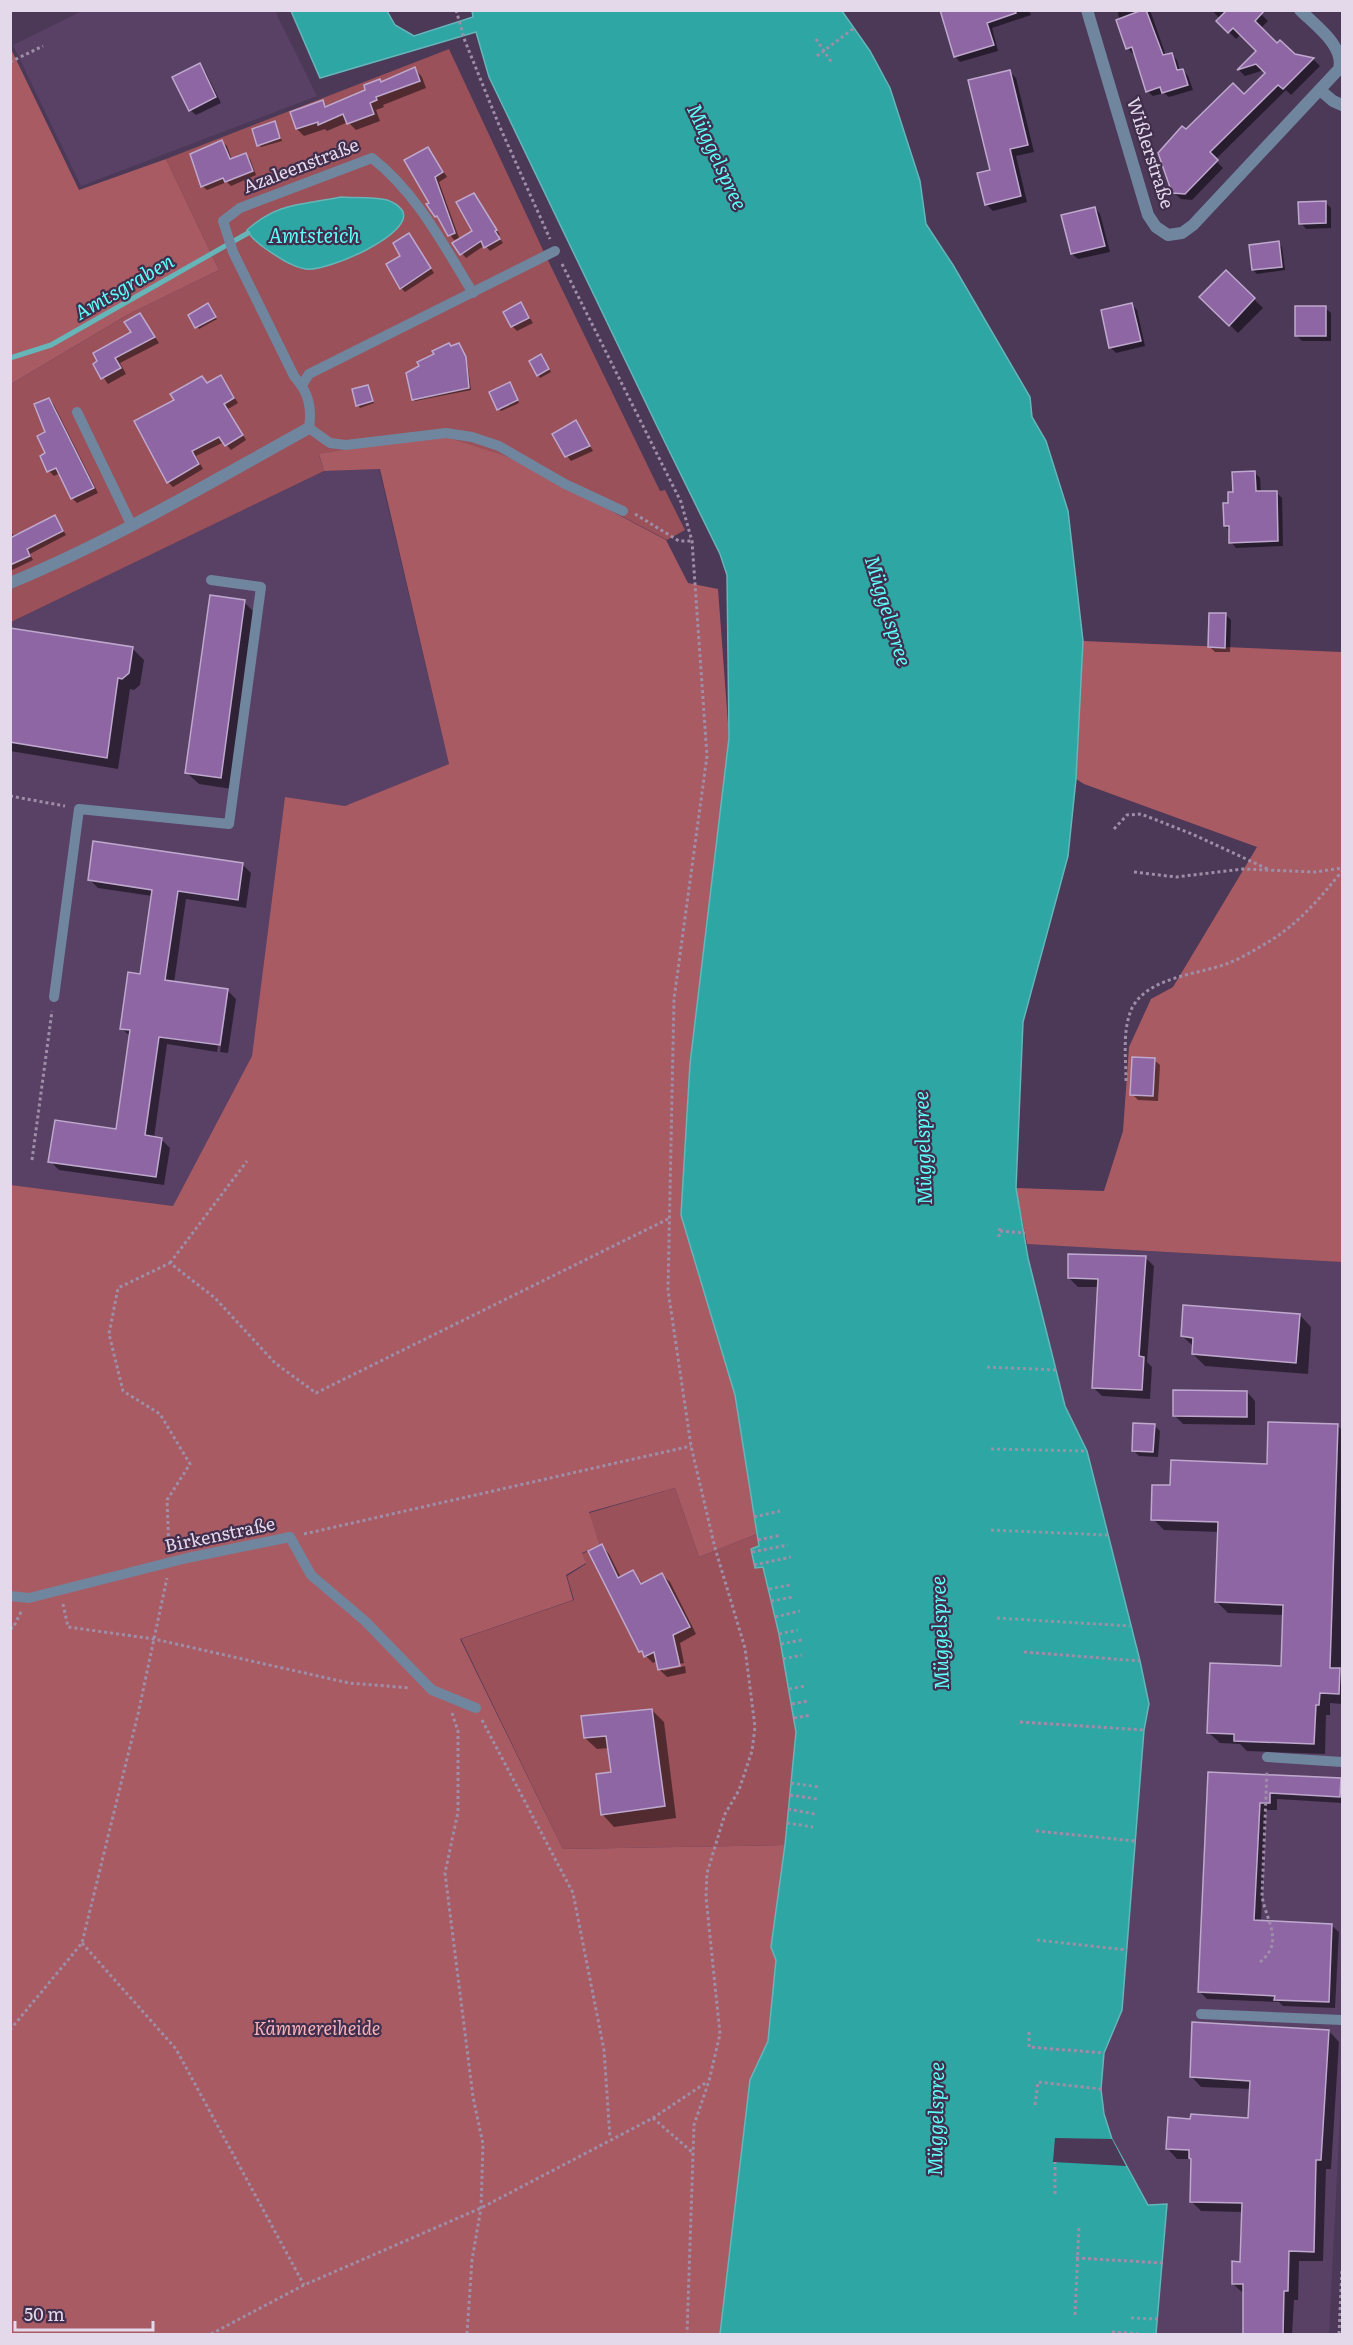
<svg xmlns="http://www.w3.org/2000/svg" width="1353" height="2345" font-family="Literata,serif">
  <rect width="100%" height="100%" fill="#4c3857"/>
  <g fill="#594166">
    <polygon points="82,11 275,11 317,96 81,186 13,45"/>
    <polygon points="379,469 449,764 345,806 285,797 252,1056 173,1206 11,1185 11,622 324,471"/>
    <polygon points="1027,1244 1342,1262 1342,2077 1329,2334 1156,2334 1167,2205 1148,2205 1112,2139 1104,2114 1101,2089 1104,2053 1122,2010 1144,1730 1149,1704 1140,1661 1087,1451 1065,1406 1028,1257"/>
  </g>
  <g fill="#9a515a">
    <polygon points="449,49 543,250 660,491 665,490 685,530 667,540 513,459 319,455 324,471 11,622 11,384 127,315 219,270 166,159"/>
    <polygon points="675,1488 699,1557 757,1534 759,1547 751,1549 755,1568 763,1567 779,1634 796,1732 785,1845 563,1849 461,1639 574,1600 567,1576 586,1564 582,1554 600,1545 589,1513"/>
  </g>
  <g fill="#a95b64">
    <polygon points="11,49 79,190 166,159 219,270 127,315 11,384"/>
    <polygon points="440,435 511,458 666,540 688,583 718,589 729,737 690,1064 681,1215 735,1395 757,1534 699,1557 675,1488 589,1512 600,1545 582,1553 586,1563 566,1575 573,1600 460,1639 563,1849 785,1845 771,1947 776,1960 768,2041 750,2080 720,2334 11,2334 11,1185 173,1206 252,1056 285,797 345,806 449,764 380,469 324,471 319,454"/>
    <polygon points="1083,641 1342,652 1342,1262 1027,1244 1016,1188 1104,1191 1123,1131 1129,1047 1151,999 1173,987 1257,847 1084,784 1076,779"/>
  </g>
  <g fill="#2ea6a4" stroke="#65b5b9" stroke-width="1.5">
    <polygon points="291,11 387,11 395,25 414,36 473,17 472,11 842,11 870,51 890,88 920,181 926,224 953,265 1030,397 1032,417 1046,441 1068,511 1083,641 1076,779 1068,856 1023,1022 1016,1188 1028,1258 1065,1406 1087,1451 1140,1661 1149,1704 1144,1730 1122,2010 1104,2053 1101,2089 1104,2114 1112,2139 1148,2205 1167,2204 1156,2334 720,2334 750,2080 768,2041 776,1960 771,1947 785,1845 796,1732 779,1634 763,1567 755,1568 751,1549 759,1546 735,1395 681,1215 690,1064 729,738 727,575 720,554 656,424 489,77 476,32 320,78"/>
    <path d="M341,197C356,198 373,197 387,200C393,202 399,206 402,210C417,233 327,272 306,269C292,267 278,257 266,249C259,244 250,237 247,230C278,202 303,205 341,197Z"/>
  </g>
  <polygon fill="#4c3857" points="1055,2138 1112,2139 1126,2166 1053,2162"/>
  <g fill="#0007">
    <polygon points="941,10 1029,10 1031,15 992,28 998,51 960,62 955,56"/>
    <polygon points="1117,10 1150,10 1166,56 1171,54 1177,60 1180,71 1183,70 1188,76 1193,90 1169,97 1164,93 1153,96 1147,91 1135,53 1133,54 1128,48"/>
    <polygon points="1212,10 1257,10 1268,21 1260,29 1277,45 1294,56 1313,59 1320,66 1291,95 1286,90 1215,160 1223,168 1192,200 1181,199 1173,192 1245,96 1267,73 1264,70 1245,76 1239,70 1258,51 1241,34 1236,39 1218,21 1220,19"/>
    <polygon points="200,65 205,71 221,103 196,115 190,110"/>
    <polygon points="415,69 422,77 426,88 383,105 384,107 376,110 380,121 356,130 348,122 327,131 325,129 304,136 297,129 322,102 327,107"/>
    <polygon points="1009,71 1016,78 1034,152 1016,156 1027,202 993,211 986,204"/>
    <polygon points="275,123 282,141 261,147 259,145"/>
    <polygon points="222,142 227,146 232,160 246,154 250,159 256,175 231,186 227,182 207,190 202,186"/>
    <polygon points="428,148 447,177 439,182 459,238 454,240 436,216 431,204"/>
    <polygon points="474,194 500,235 498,236 503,243 490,251 485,245 466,258 454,244 474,232"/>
    <polygon points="1325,202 1331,208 1331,228 1306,229 1301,223"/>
    <polygon points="1095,208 1100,214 1110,252 1078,259 1072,254"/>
    <polygon points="409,235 434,273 405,292 401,288"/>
    <polygon points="1278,243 1282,247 1285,270 1257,274 1253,270"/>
    <polygon points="1226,272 1263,308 1238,333 1202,297"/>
    <polygon points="521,304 533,323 517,331 512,326"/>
    <polygon points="1131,304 1137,310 1145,346 1116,353 1111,348"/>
    <polygon points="210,308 217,319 199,329 190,316"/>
    <polygon points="1325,308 1331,313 1331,341 1302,341 1296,335"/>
    <polygon points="140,314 159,343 120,363 126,374 108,384 95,365 133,333"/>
    <polygon points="461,347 467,361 471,390 415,401 413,399 452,348"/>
    <polygon points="543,358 551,372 540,378 538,375"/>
    <polygon points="221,376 238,403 228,409 246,440 231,450 224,442 196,456 203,469 173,487 168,482 202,378 208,384"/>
    <polygon points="512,386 519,403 501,411 499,409"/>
    <polygon points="368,387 374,403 360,408 358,405"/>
    <polygon points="49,399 54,405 98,493 77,503 72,498 60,473 54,476 49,471"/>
    <polygon points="576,422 593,451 571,461 567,456"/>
    <polygon points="1255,473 1260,478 1261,493 1276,492 1282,498 1283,546 1236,548 1231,542 1230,531 1225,526 1230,504 1234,494"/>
    <polygon points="55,517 66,535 30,554 33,560 10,571 10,529 13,535 18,533 20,535"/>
    <polygon points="244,602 256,614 232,789 199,784 187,773"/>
    <polygon points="1225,614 1231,620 1230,652 1215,652 1209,646"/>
    <polygon points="10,629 132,648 144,660 140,685 134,690 130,689 118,769 10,751"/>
    <polygon points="242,864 251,873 246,908 186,899 174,983 227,990 236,999 228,1053 220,1052 228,995 225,995 217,1052 167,1044 154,1138 161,1139 170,1148 164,1185 59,1170 50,1161 118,1130 131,1037 121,1028 141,976 152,896 98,888 90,880"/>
    <polygon points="1154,1060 1160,1065 1158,1101 1138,1100 1132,1094"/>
    <polygon points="1145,1257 1154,1266 1147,1362 1152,1367 1150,1399 1102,1396 1093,1387 1099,1287 1078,1287 1069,1278"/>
    <polygon points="1300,1315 1311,1327 1308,1374 1205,1366 1193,1354 1194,1347 1182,1336"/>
    <polygon points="1247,1392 1255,1401 1255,1425 1183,1424 1175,1416"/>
    <polygon points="1154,1425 1160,1431 1158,1457 1139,1456 1133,1450"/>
    <polygon points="1338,1426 1342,1430 1342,1704 1330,1703 1330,1715 1326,1715 1325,1754 1247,1751 1240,1744 1220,1743 1208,1732 1282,1667 1284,1615 1228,1613 1217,1602 1219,1532 1164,1530 1153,1519 1172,1487 1268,1465"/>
    <polygon points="602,1546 609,1554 621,1578 633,1571 643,1584 662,1575 670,1582 696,1634 680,1643 684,1663 663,1668 663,1671 685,1666 686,1673 667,1677 659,1669 657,1661 653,1663 641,1651"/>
    <polygon points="652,1710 664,1722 676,1818 614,1827 603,1815 613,1773 609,1748 597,1749 585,1738"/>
    <polygon points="1209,1774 1340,1779 1342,1782 1342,1803 1277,1799 1277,1810 1266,1810 1261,1922 1331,1925 1339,1932 1335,2008 1283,2006 1279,2002 1207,1999 1200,1992"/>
    <polygon points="1329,2031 1339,2042 1331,2169 1326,2169 1323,2261 1299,2261 1298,2300 1294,2300 1292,2334 1245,2334 1244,2294 1233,2284 1241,2263 1243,2212 1201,2211 1191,2201 1192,2159 1177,2159 1167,2148 1249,2119 1251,2089 1201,2087 1191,2076"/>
  </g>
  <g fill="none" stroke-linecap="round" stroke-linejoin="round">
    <polyline stroke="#65b5b9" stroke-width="5" points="10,358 51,345 248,233"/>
  </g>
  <g fill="#8e66a4" stroke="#bfa8cd" stroke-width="1.5">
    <polygon points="940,10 1015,10 1016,13 987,23 994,45 954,57"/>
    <polygon points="1142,10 1146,10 1163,55 1172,53 1177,70 1183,69 1188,85 1162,93 1160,87 1146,92 1132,47 1126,49 1116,20"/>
    <polygon points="1227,10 1265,10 1255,21 1277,43 1280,40 1295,54 1314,58 1283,89 1278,85 1210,152 1218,160 1185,194 1172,193 1158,153 1182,126 1186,129 1233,83 1244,94 1265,73 1256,64 1237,70 1256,51 1233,28 1228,33 1216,21"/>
    <polygon points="200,63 216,97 189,111 172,77"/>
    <polygon points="415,67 420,81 376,97 377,100 370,103 374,114 347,124 343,114 318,125 318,122 296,129 290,112 323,100 325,107 365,90 364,85 380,79 381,82"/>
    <polygon points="1010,70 1028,145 1010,149 1021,196 985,205 977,173 990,170 968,80"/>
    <polygon points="275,121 280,138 257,146 252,129"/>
    <polygon points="222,140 230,159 246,153 253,171 225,182 223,178 201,187 190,154"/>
    <polygon points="428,147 443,172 435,177 455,233 448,236 437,216 435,217 426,204 429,203 404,160"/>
    <polygon points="474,193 497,230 495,231 500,239 484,248 481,241 460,255 452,243 472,231 456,202"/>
    <polygon points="1326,201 1326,223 1299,224 1298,202"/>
    <polygon points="1095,207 1105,246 1071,254 1061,215"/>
    <polygon points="409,233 431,268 400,289 386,264 400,256 393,243"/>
    <polygon points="1279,241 1282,267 1252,270 1249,245"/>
    <polygon points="1226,270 1255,298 1229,326 1199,297"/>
    <polygon points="521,302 529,318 511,327 503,312"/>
    <polygon points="208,303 216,317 195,328 188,315"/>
    <polygon points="1132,303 1141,341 1109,348 1101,310"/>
    <rect x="1295" y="306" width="31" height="30"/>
    <polygon points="140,313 155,337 115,358 121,368 101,379 93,364 97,361 93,353 131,332 124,322"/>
    <polygon points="449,343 451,346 459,343 466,357 469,388 412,400 406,373 419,366 417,362 434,354 432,351"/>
    <polygon points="541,354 549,369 537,376 529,361"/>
    <polygon points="221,375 234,398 224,404 243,435 225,446 219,437 192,451 199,464 167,483 134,421 174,400 170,394 202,376 207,383"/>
    <polygon points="510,382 518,400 497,410 489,392"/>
    <polygon points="368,385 373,401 356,406 352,389"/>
    <polygon points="49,398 94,488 71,499 56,468 47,472 40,456 45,453 37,436 45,432 34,404"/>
    <polygon points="576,420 590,446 565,457 552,434"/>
    <polygon points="1255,471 1256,491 1277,491 1278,541 1229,543 1229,526 1224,526 1223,503 1228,503 1228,492 1233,492 1232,472"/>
    <polygon points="55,515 63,531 27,549 30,556 10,565 10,538"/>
    <polygon points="210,595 245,600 221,778 185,773"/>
    <polygon points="1209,613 1226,613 1225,648 1208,647"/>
    <polygon points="10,628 133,647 129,673 122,679 118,678 107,758 10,742"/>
    <polygon points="93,841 243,863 238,900 178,891 165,980 228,989 220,1045 159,1037 145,1135 162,1138 156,1177 48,1162 55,1120 116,1129 130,1030 120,1029 128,972 140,974 152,890 88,880"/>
    <polygon points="1132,1057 1155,1058 1153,1096 1130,1095"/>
    <polygon points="1068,1254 1146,1256 1139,1356 1144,1357 1142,1390 1092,1388 1098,1279 1068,1278"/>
    <polygon points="1183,1305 1300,1314 1296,1363 1192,1354 1193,1338 1181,1336"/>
    <polygon points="1173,1390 1247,1391 1247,1417 1173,1416"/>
    <polygon points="1268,1422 1338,1424 1330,1668 1340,1668 1339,1694 1320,1693 1319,1705 1316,1705 1314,1744 1234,1741 1234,1734 1207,1733 1210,1663 1281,1666 1283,1605 1215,1602 1218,1522 1151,1520 1152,1485 1170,1485 1171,1460 1267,1464"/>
    <polygon points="1133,1423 1155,1424 1153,1452 1132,1451"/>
    <polygon points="602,1544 618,1578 633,1570 641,1584 662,1573 690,1627 673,1635 680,1666 658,1670 654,1652 644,1657 642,1651 639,1652 588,1551"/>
    <polygon points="652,1709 665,1806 601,1815 596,1774 611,1772 606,1736 584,1738 581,1716"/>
    <polygon points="1208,1772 1341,1778 1340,1797 1270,1793 1270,1803 1260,1803 1254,1920 1332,1924 1329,2002 1274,2000 1275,1996 1198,1992"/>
    <polygon points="1192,2022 1329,2030 1321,2160 1316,2160 1314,2252 1289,2251 1288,2291 1284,2291 1283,2334 1243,2334 1243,2284 1232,2284 1232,2261 1240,2262 1242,2203 1190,2202 1191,2159 1189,2158 1189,2150 1166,2149 1168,2117 1190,2119 1191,2114 1248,2118 1250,2081 1190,2077"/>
  </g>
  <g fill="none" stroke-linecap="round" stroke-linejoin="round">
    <g stroke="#9e8ea7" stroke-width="3" stroke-dasharray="3 3" stroke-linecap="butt">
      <polyline points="456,10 465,41 499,125 550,239"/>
      <polyline points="816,39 832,63"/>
      <polyline points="817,56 854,28"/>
      <polyline points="10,62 43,46"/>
      <polyline points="562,264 681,502 692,541 707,756 674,999 668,1290 691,1446 715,1548 745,1648 755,1727 752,1751 739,1790 725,1814 707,1873 706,1897 720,2034 709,2081 694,2125 687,2334"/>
      <polyline points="635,514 679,541 692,541"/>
      <polyline points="10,796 65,806"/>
      <polyline points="1114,829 1127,815 1141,814 1192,834 1270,870"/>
      <polyline points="1134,872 1176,877 1243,869 1315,872 1342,868"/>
      <path d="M1126,1081C1126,1058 1122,1030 1132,1008C1148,977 1196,975 1226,964C1237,960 1248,954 1258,948C1296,927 1316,903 1342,871"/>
      <polyline points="32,1160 52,1011"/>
      <polyline points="1000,1231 1025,1233"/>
      <polyline points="999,1237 1000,1225"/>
      <polyline points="170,1263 247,1161"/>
      <polyline points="987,1367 1056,1370"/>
      <polyline points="991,1449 1087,1451"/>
      <polyline points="754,1517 780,1511"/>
      <polyline points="991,1530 1107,1535"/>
      <polyline points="304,1534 691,1446"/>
      <polyline points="758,1540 781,1535"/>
      <polyline points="169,1548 167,1500 190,1464 160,1414 123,1391 109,1334 118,1288 170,1263 215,1298 275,1363 316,1393 668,1219"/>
      <polyline points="752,1552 788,1545"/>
      <polyline points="754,1565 791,1557"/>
      <polyline points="769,1589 790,1585"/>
      <polyline points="771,1601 793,1597"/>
      <polyline points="63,1604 68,1627 154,1639 349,1683 410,1688"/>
      <polyline points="775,1617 800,1611"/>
      <polyline points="997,1618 1130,1626"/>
      <polyline points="10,1628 13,1628 22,1610"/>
      <polyline points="779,1634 798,1630"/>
      <polyline points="781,1644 802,1640"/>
      <polyline points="1024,1652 1140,1661"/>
      <polyline points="783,1659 802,1655"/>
      <polyline points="789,1689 805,1686"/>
      <polyline points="792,1704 808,1701"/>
      <polyline points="452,1713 458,1731 458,1812 445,1873 473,2097 483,2144 481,2208 472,2260 467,2334"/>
      <polyline points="794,1718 811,1715"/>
      <polyline points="482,1720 573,1893 604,2050 610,2138"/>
      <polyline points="1020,1722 1144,1730"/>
      <polyline points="791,1783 819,1787"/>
      <polyline points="790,1795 817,1799"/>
      <polyline points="788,1809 815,1814"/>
      <polyline points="787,1823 813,1827"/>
      <polyline points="1036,1831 1135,1841"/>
      <polyline points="1037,1940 1127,1950"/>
      <polyline points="82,1943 176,2049 304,2285"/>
      <path d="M1260,1962C1285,1942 1266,1921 1262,1896L1267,1770"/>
      <polyline points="10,2030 82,1943 138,1714 167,1578"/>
      <polyline points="1029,2032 1029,2047 1104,2053"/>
      <polyline points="1035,2105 1038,2082 1101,2089"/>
      <polyline points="653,2118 692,2152"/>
      <polyline points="1055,2194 1055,2162"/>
      <polyline points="1076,2258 1163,2263"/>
      <polyline points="1075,2315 1079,2226"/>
      <polyline points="1131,2318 1159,2319"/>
      <polyline points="1112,2332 1140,2334"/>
      <polyline points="211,2334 304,2285 481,2208 653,2118 707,2082"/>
      <polyline points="1339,2334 1342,2268"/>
    </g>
    <g stroke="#70869f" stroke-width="10">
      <path d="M473,293C444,246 417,193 372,158L240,208L223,221L233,252L294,376C309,393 312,407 309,428L330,443L346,445L446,433L472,437L499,446L565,484L623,511"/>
      <polyline points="302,385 309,374 555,251"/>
      <polyline points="77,412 132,526"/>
      <polyline points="54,997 79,809 229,824 261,587 211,580"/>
      <polyline points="10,1596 29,1598 187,1558 290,1537 311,1575 365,1621 432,1690 476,1708"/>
      <polyline points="1267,1757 1342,1762"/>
      <polyline points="1201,2014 1342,2020"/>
    </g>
    <g stroke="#70869f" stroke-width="12">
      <path d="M1087,10L1148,215L1156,227L1168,235L1182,233L1193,225L1339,69C1345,46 1315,25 1300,10"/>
      <polyline points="1320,90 1333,101 1342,105"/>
      <path d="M10,583C114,540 211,482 309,428"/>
    </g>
  </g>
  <g text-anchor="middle" stroke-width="4.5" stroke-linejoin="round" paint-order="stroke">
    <g font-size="18" fill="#e4d8eb" stroke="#412e4c">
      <text transform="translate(1150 153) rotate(72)" y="6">Wißlerstraße</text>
      <text transform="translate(301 166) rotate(-21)" y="6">Azaleenstraße</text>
      <text transform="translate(220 1535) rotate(-12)" y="6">Birkenstraße</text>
    </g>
    <g font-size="18" font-style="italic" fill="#f7b3b9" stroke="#412e4c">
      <text x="317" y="2035">Kämmereiheide</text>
    </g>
    <g font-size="20" font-style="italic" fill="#5efdfa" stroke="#412e4c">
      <text transform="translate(717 157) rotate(65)" y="7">Müggelspree</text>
      <text x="314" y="243">Amtsteich</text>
      <text transform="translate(124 287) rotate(-30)" y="7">Amtsgraben</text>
      <text transform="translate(888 611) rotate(73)" y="7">Müggelspree</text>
      <text transform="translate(923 1148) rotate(-92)" y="7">Müggelspree</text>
      <text transform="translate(940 1633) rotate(-92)" y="7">Müggelspree</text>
      <text transform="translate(936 2119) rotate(-89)" y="7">Müggelspree</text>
    </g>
  </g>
  <rect width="1353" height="2345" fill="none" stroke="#e4d8eb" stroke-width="24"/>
  <path d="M15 2321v9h138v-9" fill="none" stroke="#e4d8eb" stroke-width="3"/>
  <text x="24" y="2321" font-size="18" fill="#e4d8eb" stroke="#412e4c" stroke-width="4.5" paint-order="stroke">50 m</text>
</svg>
